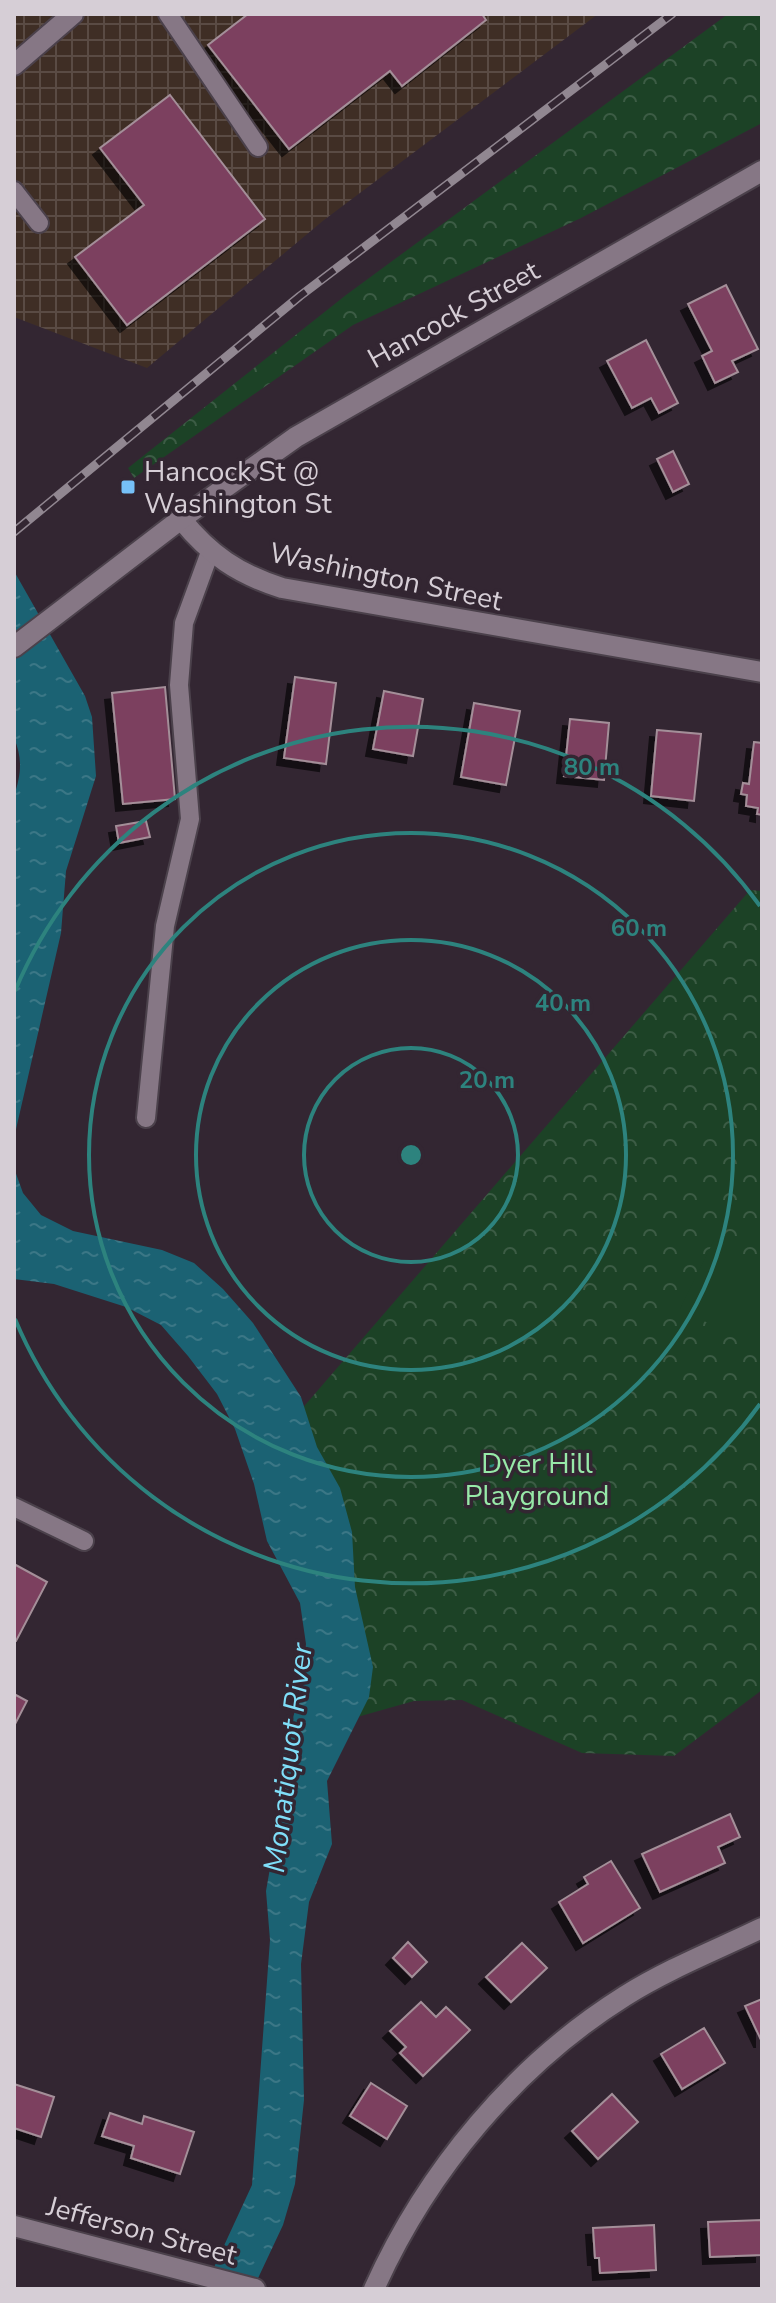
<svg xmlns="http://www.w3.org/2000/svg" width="776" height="2303" font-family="'Nunito Sans',sans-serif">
  <defs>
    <pattern id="industrial-grid" width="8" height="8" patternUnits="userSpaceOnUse" patternTransform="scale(2)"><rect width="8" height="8" fill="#3f2e25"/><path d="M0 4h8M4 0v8" fill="none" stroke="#5a4b44"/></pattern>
    <pattern id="forest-crowns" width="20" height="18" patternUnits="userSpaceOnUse" patternTransform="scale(2)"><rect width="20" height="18" fill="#1c4226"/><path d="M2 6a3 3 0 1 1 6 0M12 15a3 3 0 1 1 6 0" fill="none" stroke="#3c5c45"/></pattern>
    <pattern id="water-ripples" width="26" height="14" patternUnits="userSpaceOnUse" patternTransform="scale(2)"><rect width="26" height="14" fill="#1b6273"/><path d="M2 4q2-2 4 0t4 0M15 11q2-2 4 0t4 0" fill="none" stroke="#3b7786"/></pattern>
    <filter id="shadow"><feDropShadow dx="-7" dy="7" stdDeviation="0" flood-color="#0009"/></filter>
  </defs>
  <rect width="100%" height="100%" fill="#332632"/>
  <polygon fill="url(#industrial-grid)" points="14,14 598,14 324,220 147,368 14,317"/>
  <g fill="url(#forest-crowns)">
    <polygon points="728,14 762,14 762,123 581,218 353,325 134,478 128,468 346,295"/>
    <polygon points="750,890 762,891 762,1690 674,1756 582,1753 462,1700 414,1701 336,1723 287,1426"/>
  </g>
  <polygon fill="#1c4226" points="714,1240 762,1264 762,1350 680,1309"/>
  <g fill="url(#water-ripples)">
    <path d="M14,571L85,696L92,717L96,776L66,871L61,933L14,1138V796C21,775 23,759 14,738Z"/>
    <polygon points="14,1168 23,1193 41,1215 73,1231 162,1250 194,1263 223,1289 253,1323 301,1397 317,1447 340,1488 352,1532 355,1587 373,1667 369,1697 327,1781 332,1844 309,1902 301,1964 304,2100 295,2184 283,2225 253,2289 204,2289 252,2185 270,1940 266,1891 279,1817 280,1767 302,1684 306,1644 300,1603 267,1541 254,1484 235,1429 217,1394 188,1356 161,1325 126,1307 54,1284 14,1279"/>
  </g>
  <g fill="#7b405e" stroke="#a48f99" stroke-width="2" filter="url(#shadow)">
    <polygon points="248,14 482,14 486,20 402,86 390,71 289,149 208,45"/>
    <polygon points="170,95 265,219 127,325 75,257 144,205 100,148"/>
    <polygon points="726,285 758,349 732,361 738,372 715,383 702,356 712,351 688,304"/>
    <polygon points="646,340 678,403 659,413 651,398 632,408 607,361"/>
    <polygon points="673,451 689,484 673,492 657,459"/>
    <polygon points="295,677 336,683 326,764 284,758"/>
    <polygon points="165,687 175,799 123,804 112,693"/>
    <polygon points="384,691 423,699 413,756 373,749"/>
    <polygon points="474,703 520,711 506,785 461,777"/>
    <polygon points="570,719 609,723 604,780 564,776"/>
    <polygon points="657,730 701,734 694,801 651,796"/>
    <polygon points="754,742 762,743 762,815 757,814 758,808 746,806 747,795 741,794 743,783 749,784"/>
    <polygon points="146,821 150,837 119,843 116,826"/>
    <polygon points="14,1564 47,1582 16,1641 14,1641"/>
    <polygon points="14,1694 27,1701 14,1726"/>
    <polygon points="730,1814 740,1837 718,1847 725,1863 660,1892 642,1854"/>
    <polygon points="611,1861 640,1908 583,1943 559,1902 588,1884 584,1877"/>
    <polygon points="408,1942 427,1962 412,1977 393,1958"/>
    <polygon points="522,1943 547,1968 511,2002 486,1977"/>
    <polygon points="762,1999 762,2040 761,2040 745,2006"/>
    <polygon points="421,2002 436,2017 446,2007 470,2030 423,2076 400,2053 406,2047 390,2031"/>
    <polygon points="704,2028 725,2063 682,2089 661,2054"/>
    <polygon points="371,2083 407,2106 387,2139 350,2116"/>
    <polygon points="14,2084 54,2097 41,2137 14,2128"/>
    <polygon points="612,2094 638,2122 598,2159 572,2131"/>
    <polygon points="110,2113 142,2124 144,2116 194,2132 180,2174 131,2158 134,2146 102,2136"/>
    <polygon points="762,2220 762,2255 710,2257 708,2222"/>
    <polygon points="654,2225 656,2270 600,2273 599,2258 595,2258 593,2228"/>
  </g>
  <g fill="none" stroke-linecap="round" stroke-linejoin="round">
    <defs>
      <g id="lane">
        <polyline points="168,14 258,147"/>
        <polyline points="14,191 39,223"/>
        <polyline points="146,1118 165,926 190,819 179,685 184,623 210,552"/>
        <polyline points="14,1507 84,1541"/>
      </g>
      <g id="street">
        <polyline points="14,65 73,14"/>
        <path d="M181,519C210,555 238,574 282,588L762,672"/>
        <polyline points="14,2226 255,2289"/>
        <path d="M374,2289C427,2171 515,2065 625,1996C668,1969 716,1950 762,1928"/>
      </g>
      <polyline id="secondary" points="14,647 181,519 296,437 762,171"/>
    </defs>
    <use href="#lane" stroke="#4b414b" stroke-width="22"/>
    <use href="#street" stroke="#4b414b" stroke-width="24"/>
    <use href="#secondary" stroke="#4b414b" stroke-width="24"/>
    <use href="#lane" stroke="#867785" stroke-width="18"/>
    <use href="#street" stroke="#867785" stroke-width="20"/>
    <use href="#secondary" stroke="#867785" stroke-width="20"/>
    <defs>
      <polyline id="rail" points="14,532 300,296 672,14"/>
    </defs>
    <use href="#rail" stroke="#918791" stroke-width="9"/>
    <use href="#rail" stroke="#332632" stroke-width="6" stroke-dasharray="18" stroke-linecap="butt"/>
  </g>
  <g fill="none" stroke="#2d837e" stroke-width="4">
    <circle cx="411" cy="1155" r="107"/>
    <circle cx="411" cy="1155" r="215"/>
    <circle cx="411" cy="1155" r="322"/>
    <path d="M760 1404A429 429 0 0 1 15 1319M15 991A429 429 0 0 1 760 906"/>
  </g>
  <rect fill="#76c0f7" stroke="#332632" stroke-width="3" x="120" y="479" width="16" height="16" rx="4"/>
  <g text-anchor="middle" stroke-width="7" stroke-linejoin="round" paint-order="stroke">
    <g font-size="28" fill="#d6ced6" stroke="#332632">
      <text transform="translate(453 314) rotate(-29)" y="10">Hancock Street</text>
      <text transform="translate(386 576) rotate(12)" y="10">Washington Street</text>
      <text transform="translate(142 2230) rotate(15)" y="10">Jefferson Street</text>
    </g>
    <g font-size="28" fill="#d6ced6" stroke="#332632" text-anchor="start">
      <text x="144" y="481">Hancock St @<tspan x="144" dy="32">Washington St</tspan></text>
    </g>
    <g font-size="28" fill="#97e9a8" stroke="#332632">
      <text x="537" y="1473">Dyer Hill<tspan x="537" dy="32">Playground</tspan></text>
    </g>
    <g font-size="30" font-style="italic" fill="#7fdef8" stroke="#332632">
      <text transform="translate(288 1758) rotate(-83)" y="10">Monatiquot River</text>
    </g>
  </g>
  <circle cx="411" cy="1155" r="12" fill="#2d837e" stroke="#332632" stroke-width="4"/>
  <g font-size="24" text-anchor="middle" font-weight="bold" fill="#2d837e" stroke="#332632" stroke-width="7" stroke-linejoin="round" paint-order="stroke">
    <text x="592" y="775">80 m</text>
    <text x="639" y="936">60 m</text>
    <text x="563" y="1011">40 m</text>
    <text x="487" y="1088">20 m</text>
  </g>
  <rect width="776" height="2303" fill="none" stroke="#d6ced6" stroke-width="32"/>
</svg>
